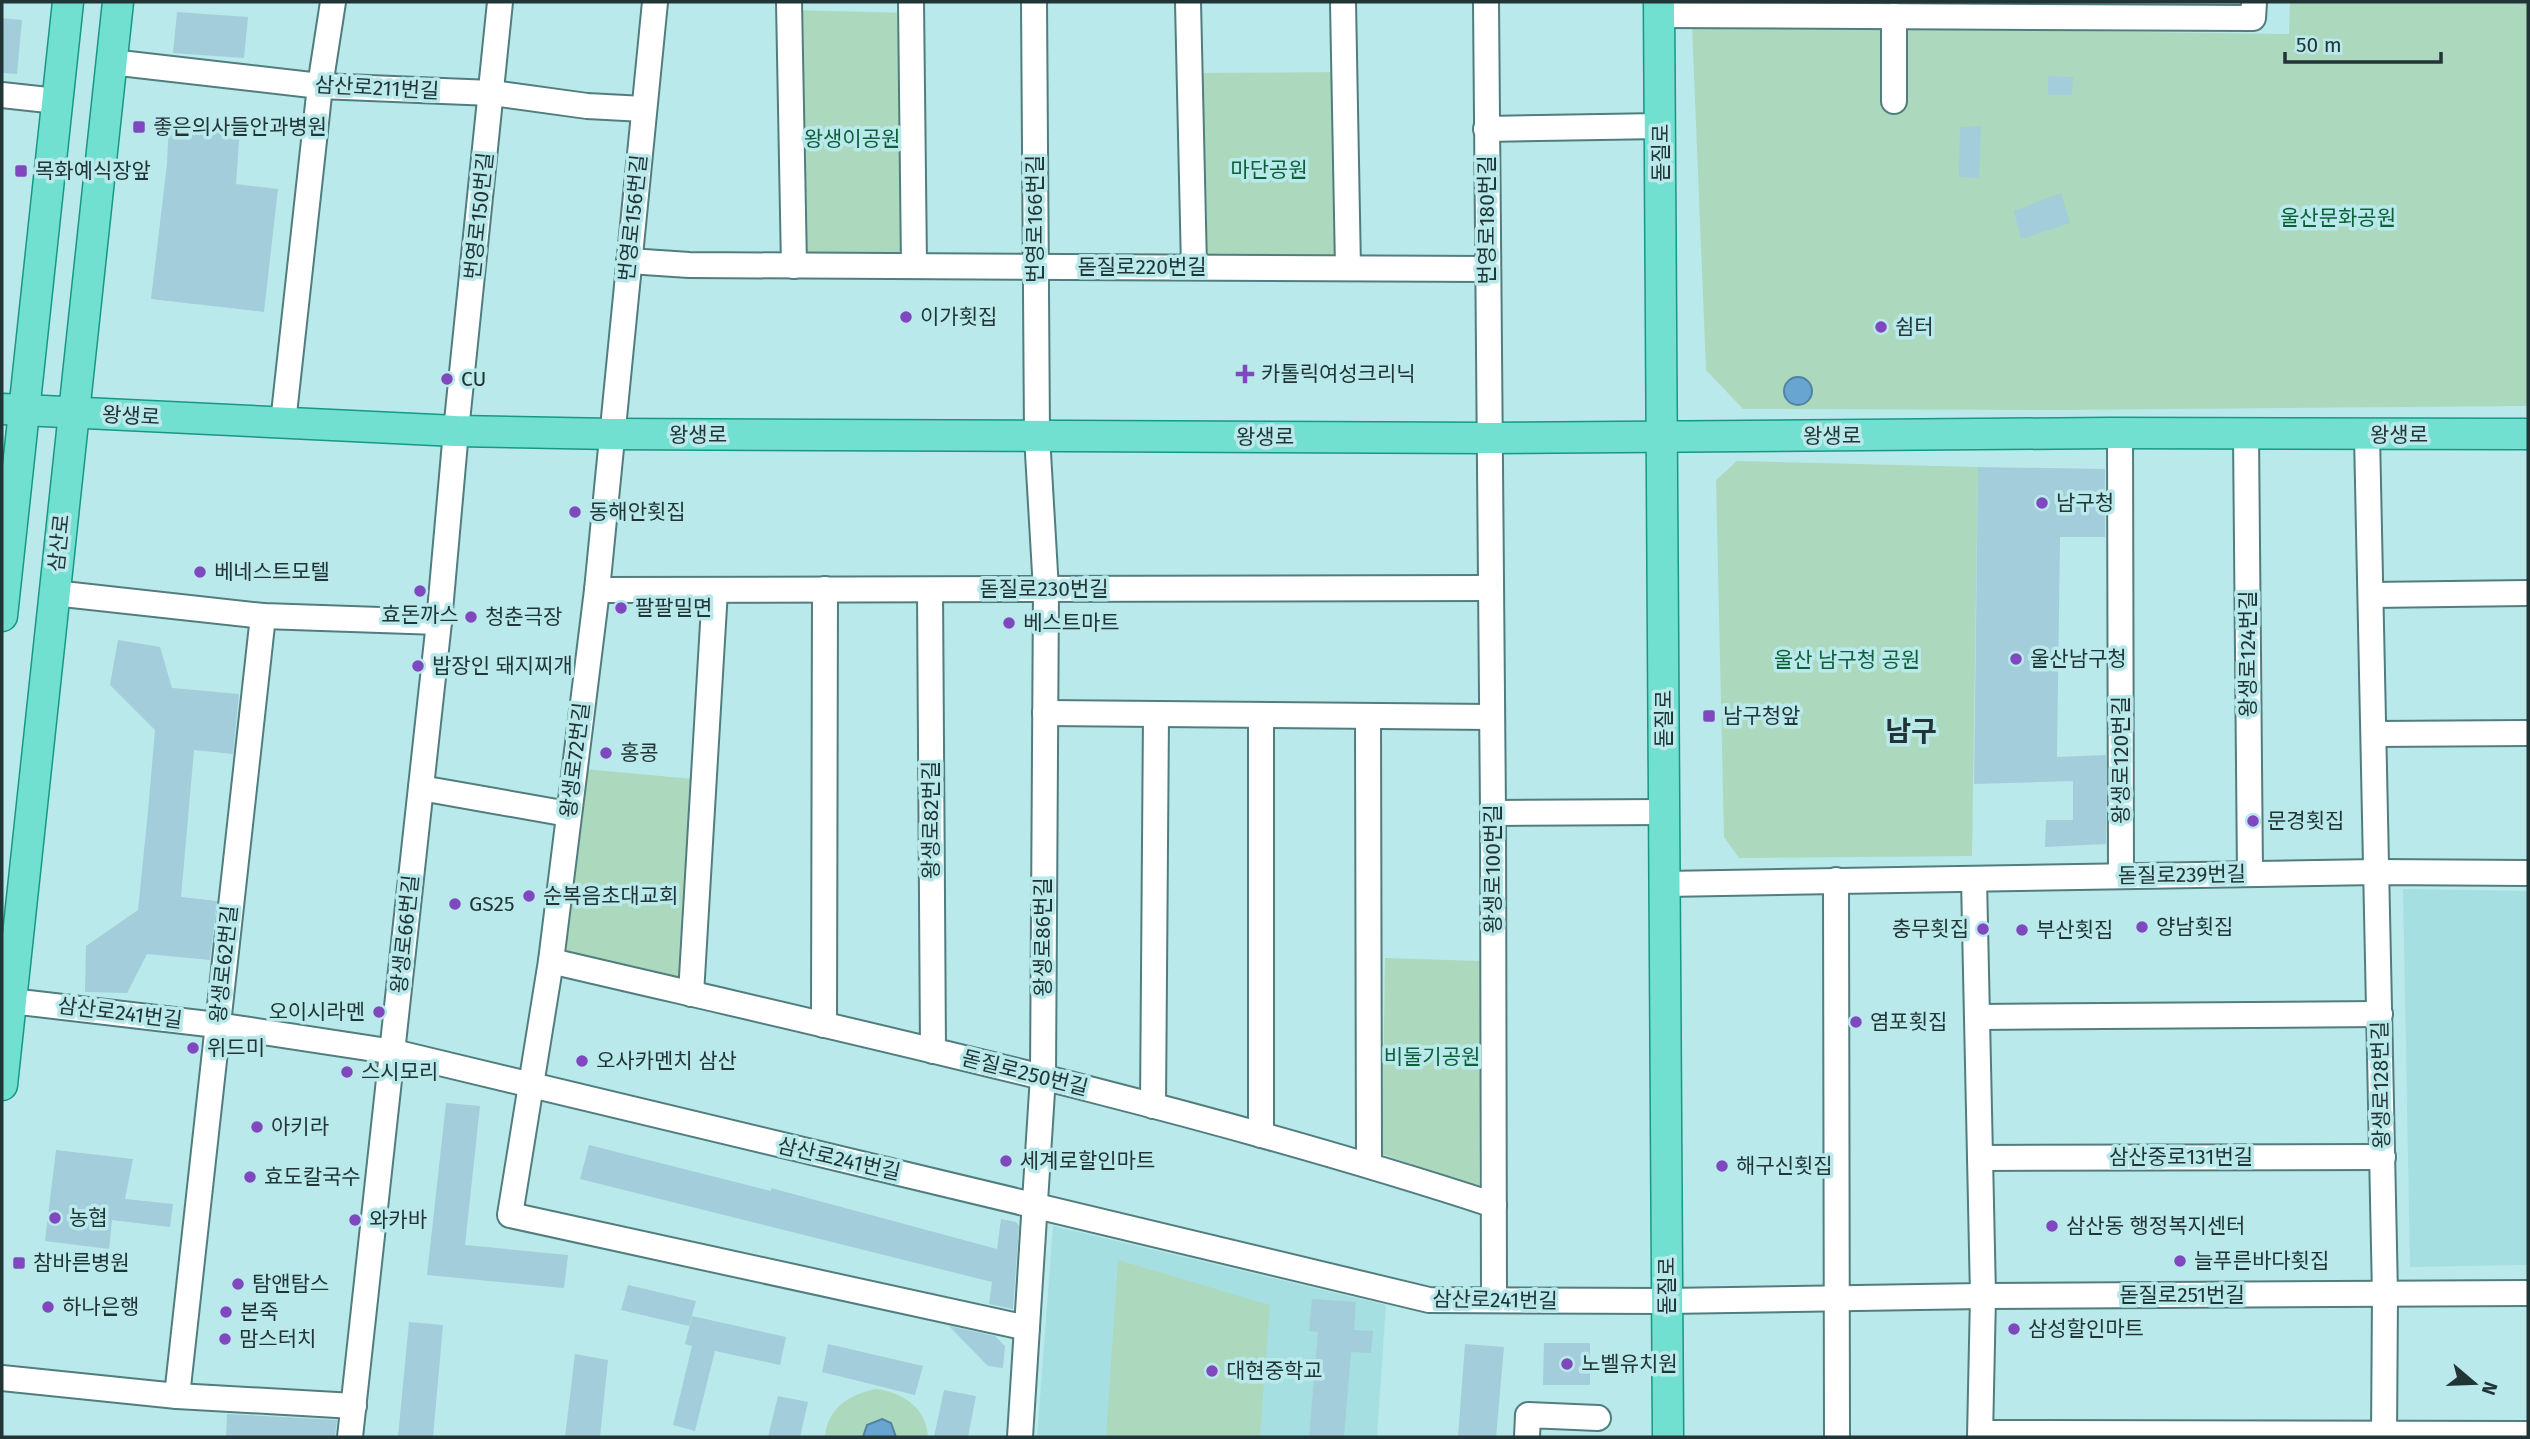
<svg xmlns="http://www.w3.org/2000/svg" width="2530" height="1439" font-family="'Fira Sans','Noto Sans KR',sans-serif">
  <rect width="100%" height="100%" fill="#bae9eb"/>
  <g fill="#a6dfe1">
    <polygon points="2403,889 2528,891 2528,1265 2410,1267"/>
    <polygon points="1053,1226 1386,1305 1377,1437 1037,1437"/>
  </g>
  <g fill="#acd9bd">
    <polygon points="2290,2 2528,2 2528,406 2064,410 1743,409 1706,370 1692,26 2289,34"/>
    <polygon points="789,10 911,13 914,266 794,266"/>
    <polygon points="1344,72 1348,268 1194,267 1190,73"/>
    <polygon points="1737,461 1978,467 1972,856 1739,858 1724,837 1716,480"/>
    <polygon points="574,768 704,780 691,994 551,961"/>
    <polygon points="1385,958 1481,961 1479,1188 1382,1154"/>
    <polygon points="1118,1260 1270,1305 1260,1437 1106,1437"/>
    <path d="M876,1389C903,1393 926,1407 928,1437H825C827,1408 850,1394 876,1389Z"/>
  </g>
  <g fill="#68a5d0" stroke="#5383a2" stroke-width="2">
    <circle cx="1798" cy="391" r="14"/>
    <polygon points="882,1419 891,1423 896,1437 863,1437 867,1425"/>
  </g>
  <g fill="#a3cdda">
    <polygon points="177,12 248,17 244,58 173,53"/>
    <polygon points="2,18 22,20 17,74 2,73"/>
    <polygon points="2048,76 2073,77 2072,95 2048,95"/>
    <polygon points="169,122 240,128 236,184 278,189 264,312 151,299 167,164"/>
    <polygon points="1981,126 1979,178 1959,177 1960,127"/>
    <polygon points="2061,193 2070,223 2021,239 2014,211"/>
    <polygon points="1978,467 2105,469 2105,537 2060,537 2057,757 2106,755 2106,844 2045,847 2046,820 2073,820 2073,781 1974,784"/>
    <polygon points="118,640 160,647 172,688 239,694 233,754 194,750 181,897 217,901 210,960 147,954 127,993 85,992 86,946 138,910 148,811 155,730 110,685"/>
    <polygon points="446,1103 480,1106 465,1245 568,1255 564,1288 427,1275"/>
    <polygon points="589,1145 771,1191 771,1188 997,1249 1001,1219 1016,1222 1019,1226 1013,1309 989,1304 992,1282 580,1179"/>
    <polygon points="56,1150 133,1159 125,1199 173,1204 170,1227 112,1220 109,1249 45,1241"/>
    <polygon points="628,1285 696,1301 689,1326 621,1310"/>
    <polygon points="1312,1299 1356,1302 1354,1330 1373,1331 1371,1353 1351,1352 1344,1437 1309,1437 1318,1332 1309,1331"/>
    <polygon points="692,1316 786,1337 780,1365 715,1351 695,1431 673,1425 692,1346 685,1344"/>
    <polygon points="409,1322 443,1325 433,1437 398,1437"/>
    <polygon points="949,1326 995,1336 1005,1346 1003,1368 988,1366"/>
    <polygon points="1544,1343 1590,1343 1590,1385 1543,1385"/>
    <polygon points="828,1344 923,1366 915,1395 822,1372"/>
    <polygon points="1465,1344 1504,1347 1496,1437 1458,1437"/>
    <polygon points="575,1354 608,1360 600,1437 565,1437"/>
    <polygon points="944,1390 976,1396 968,1437 934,1437"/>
    <polygon points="778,1396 808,1402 800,1437 768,1437"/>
    <polygon points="227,1414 337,1420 335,1437 226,1437"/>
  </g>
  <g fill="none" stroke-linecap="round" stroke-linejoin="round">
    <defs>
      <g id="minor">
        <polyline points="655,2 597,590 551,961 510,1215 1027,1328"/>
        <polyline points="789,2 794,266"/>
        <polyline points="911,2 914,266"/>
        <polyline points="1188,2 1194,267"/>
        <polyline points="1343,2 1348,268"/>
        <polyline points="1486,2 1493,813 1494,1300"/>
        <polyline points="1660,15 2253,18 2254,2"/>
        <polyline points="1894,16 1894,101"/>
        <polyline points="111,62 320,86 492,93 587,106 644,109"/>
        <polyline points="2,95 57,101"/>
        <polyline points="1486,129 1661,126"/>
        <polyline points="629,261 689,265 1487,269"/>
        <polyline points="283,423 320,86 333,2"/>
        <polyline points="2120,433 2121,876"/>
        <polyline points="2246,434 2250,874"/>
        <polyline points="2367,435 2385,1295 2384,1437"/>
        <polyline points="597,590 1490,588"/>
        <polyline points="930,590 933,1051"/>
        <polyline points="54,593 263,616 439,622"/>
        <polyline points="2371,595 2528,593"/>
        <polyline points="1045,713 1492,717"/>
        <polyline points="1368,716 1369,1165"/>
        <polyline points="2374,734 2528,733"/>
        <polyline points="421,788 568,814"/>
        <polyline points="1493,813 1665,812"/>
        <polyline points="1974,879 1983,1296 1980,1437"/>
        <polyline points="1836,880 1837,1437"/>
        <polyline points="1665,884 2377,872 2528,873"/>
        <path d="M551,961C867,1035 1185,1104 1494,1205"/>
        <polyline points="691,994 715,590"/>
        <polyline points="11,1001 217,1025 394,1052 1429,1300 1667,1301 1983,1296 2528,1293"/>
        <polyline points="1977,1017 2380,1014"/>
        <polyline points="824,1025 825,589"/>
        <polyline points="1153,1106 1156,714"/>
        <polyline points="1261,1135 1261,715"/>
        <polyline points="1980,1158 2383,1157"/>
        <polyline points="2,1378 177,1396 354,1406"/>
        <polyline points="177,1396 263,616"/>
        <polyline points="1981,1433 2528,1434"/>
        <polyline points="350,1437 439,622 456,431 500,2"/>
        <polyline points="1020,1437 1043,1076 1046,590 1037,436 1034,2"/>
        <polyline points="1527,1437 1528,1415 1598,1418"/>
      </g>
      <g id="major">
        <polyline points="1659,2 1668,1437"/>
        <polyline points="2,409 456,431 612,434 1488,438 2110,433 2528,434"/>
        <polyline points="2,616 68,2"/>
        <polyline points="2,1085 118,2"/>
      </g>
    </defs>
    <use href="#minor" stroke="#517d7e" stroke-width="28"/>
    <use href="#major" stroke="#189786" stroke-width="33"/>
    <use href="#minor" stroke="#fff" stroke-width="24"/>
    <use href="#major" stroke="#71e0d0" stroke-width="30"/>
  </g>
  <g fill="#7f48bf" stroke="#bae9eb" stroke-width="2.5">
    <rect x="132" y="120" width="14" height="14" rx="3.5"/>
    <rect x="14" y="164" width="14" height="14" rx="3.5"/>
    <circle cx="906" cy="317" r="7"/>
    <circle cx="1881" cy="327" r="7"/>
    <path d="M1241.5 363.5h7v7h7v7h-7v7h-7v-7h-7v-7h7z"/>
    <circle cx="447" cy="379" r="7"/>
    <circle cx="2042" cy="503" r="7"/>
    <circle cx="575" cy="512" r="7"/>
    <circle cx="200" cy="572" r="7"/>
    <circle cx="420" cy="591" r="7"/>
    <circle cx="621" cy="608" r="7"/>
    <circle cx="471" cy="617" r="7"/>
    <circle cx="1009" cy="623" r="7"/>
    <circle cx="2016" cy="659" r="7"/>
    <circle cx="418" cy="666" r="7"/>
    <rect x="1702" y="709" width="14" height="14" rx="3.5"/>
    <circle cx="606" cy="753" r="7"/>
    <circle cx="2253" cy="821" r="7"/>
    <circle cx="529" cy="896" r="7"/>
    <circle cx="455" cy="904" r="7"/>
    <circle cx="2142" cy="927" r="7"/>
    <circle cx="1983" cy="929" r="7"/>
    <circle cx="2022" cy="930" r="7"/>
    <circle cx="379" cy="1012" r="7"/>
    <circle cx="1856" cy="1022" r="7"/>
    <circle cx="193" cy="1048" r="7"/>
    <circle cx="582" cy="1061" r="7"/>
    <circle cx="347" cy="1072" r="7"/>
    <circle cx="257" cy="1127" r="7"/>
    <circle cx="1006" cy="1161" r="7"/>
    <circle cx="1722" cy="1166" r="7"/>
    <circle cx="250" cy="1177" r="7"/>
    <circle cx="55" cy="1218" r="7"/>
    <circle cx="355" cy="1220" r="7"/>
    <circle cx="2052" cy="1226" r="7"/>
    <circle cx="2180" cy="1261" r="7"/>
    <rect x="12" y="1256" width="14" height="14" rx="3.5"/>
    <circle cx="238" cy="1284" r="7"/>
    <circle cx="48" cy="1307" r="7"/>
    <circle cx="226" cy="1312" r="7"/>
    <circle cx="2014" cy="1329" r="7"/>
    <circle cx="225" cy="1339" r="7"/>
    <circle cx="1567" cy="1364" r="7"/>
    <circle cx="1212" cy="1371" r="7"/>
  </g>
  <g text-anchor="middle" stroke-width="7" stroke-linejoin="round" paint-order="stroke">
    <g font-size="21" fill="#223536" stroke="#bae9eb">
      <text transform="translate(377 88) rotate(3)" y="7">삼산로211번길</text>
      <text transform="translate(1661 153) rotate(-90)" y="7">돋질로</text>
      <text transform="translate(479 216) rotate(-84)" y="7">번영로150번길</text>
      <text transform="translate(633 218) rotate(-84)" y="7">번영로156번길</text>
      <text transform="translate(1035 219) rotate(-90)" y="7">번영로166번길</text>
      <text transform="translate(1487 220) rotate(-90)" y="7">번영로180번길</text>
      <text x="1142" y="274">돋질로220번길</text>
      <text transform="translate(131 416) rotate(3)" y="7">왕생로</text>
      <text x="698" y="442">왕생로</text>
      <text x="2399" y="442">왕생로</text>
      <text x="1832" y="443">왕생로</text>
      <text x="1265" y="444">왕생로</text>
      <text transform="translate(59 543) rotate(-84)" y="7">삼산로</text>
      <text x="1044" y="596">돋질로230번길</text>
      <text transform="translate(2248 654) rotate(-90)" y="7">왕생로124번길</text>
      <text transform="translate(1664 719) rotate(-90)" y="7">돋질로</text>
      <text transform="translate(575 760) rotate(-83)" y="7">왕생로72번길</text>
      <text transform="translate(2121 760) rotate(-90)" y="7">왕생로120번길</text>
      <text transform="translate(931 820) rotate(-90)" y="7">왕생로82번길</text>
      <text transform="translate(1493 869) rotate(-90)" y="7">왕생로100번길</text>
      <text transform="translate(2182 875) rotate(-1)" y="7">돋질로239번길</text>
      <text transform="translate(405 934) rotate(-84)" y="7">왕생로66번길</text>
      <text transform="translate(1043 937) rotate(-90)" y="7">왕생로86번길</text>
      <text transform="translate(224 964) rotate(-84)" y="7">왕생로62번길</text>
      <text transform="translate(120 1013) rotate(7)" y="7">삼산로241번길</text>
      <text transform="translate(1025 1073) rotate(14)" y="7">돋질로250번길</text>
      <text transform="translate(2381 1085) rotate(-91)" y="7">왕생로128번길</text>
      <text x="2181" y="1164">삼산중로131번길</text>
      <text transform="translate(839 1159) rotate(13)" y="7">삼산로241번길</text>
      <text transform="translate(1667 1286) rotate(-90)" y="7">돋질로</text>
      <text x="2182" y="1302">돋질로251번길</text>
      <text transform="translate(1495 1300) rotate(1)" y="7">삼산로241번길</text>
    </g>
    <g font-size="21" fill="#223536" stroke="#bae9eb" text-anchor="start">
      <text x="153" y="134">좋은의사들안과병원</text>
      <text x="35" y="178">목화예식장앞</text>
      <text x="920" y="324">이가횟집</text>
      <text x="1895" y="334">쉼터</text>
      <text x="1261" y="381">카톨릭여성크리닉</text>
      <text x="461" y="386">CU</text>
      <text x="2056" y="510">남구청</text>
      <text x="589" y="519">동해안횟집</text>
      <text x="214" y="579">베네스트모텔</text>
      <text x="635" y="615">팔팔밀면</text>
      <text x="420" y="622" text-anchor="middle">효돈까스</text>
      <text x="485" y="624">청춘극장</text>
      <text x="1023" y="630">베스트마트</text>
      <text x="2030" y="666">울산남구청</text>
      <text x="432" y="673">밥장인 돼지찌개</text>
      <text x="1723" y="723">남구청앞</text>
      <text x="620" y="760">홍콩</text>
      <text x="2267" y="828">문경횟집</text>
      <text x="543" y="903">순복음초대교회</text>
      <text x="469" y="911">GS25</text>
      <text x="2156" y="934">양남횟집</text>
      <text x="1969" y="936" text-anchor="end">충무횟집</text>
      <text x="2036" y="937">부산횟집</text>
      <text x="365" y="1019" text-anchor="end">오이시라멘</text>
      <text x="1870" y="1029">염포횟집</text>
      <text x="207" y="1055">위드미</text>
      <text x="596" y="1068">오사카멘치 삼산</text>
      <text x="361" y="1079">스시모리</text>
      <text x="271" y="1134">아키라</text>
      <text x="1020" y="1168">세계로할인마트</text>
      <text x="1736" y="1173">해구신횟집</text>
      <text x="264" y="1184">효도칼국수</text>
      <text x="69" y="1225">농협</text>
      <text x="369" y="1227">와카바</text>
      <text x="2066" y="1233">삼산동 행정복지센터</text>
      <text x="2194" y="1268">늘푸른바다횟집</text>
      <text x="33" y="1270">참바른병원</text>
      <text x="252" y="1291">탐앤탐스</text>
      <text x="62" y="1314">하나은행</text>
      <text x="240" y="1319">본죽</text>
      <text x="2028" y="1336">삼성할인마트</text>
      <text x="239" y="1346">맘스터치</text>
      <text x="1581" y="1371">노벨유치원</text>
      <text x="1226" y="1378">대현중학교</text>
    </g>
    <g font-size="21" fill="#0e603b" stroke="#bae9eb">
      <text x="852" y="146">왕생이공원</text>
      <text x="1269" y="177">마단공원</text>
      <text x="2338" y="225">울산문화공원</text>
      <text x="1847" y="667">울산 남구청 공원</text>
      <text x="1432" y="1064">비둘기공원</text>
    </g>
    <g font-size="28" font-weight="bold" fill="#223536" stroke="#bae9eb">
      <text x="1911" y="741">남구</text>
    </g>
  </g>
  <rect width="2530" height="1439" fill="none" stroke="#223536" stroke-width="7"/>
  <g transform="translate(2474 1383) rotate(109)" stroke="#bae9eb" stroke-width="5" paint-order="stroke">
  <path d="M0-5L12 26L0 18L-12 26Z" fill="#223536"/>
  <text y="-10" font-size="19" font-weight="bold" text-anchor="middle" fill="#223536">N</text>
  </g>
  <path d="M2285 52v10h156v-10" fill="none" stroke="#223536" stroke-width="3.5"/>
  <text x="2296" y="52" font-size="21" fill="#223536" stroke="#bae9eb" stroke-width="5" paint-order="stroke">50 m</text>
</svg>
